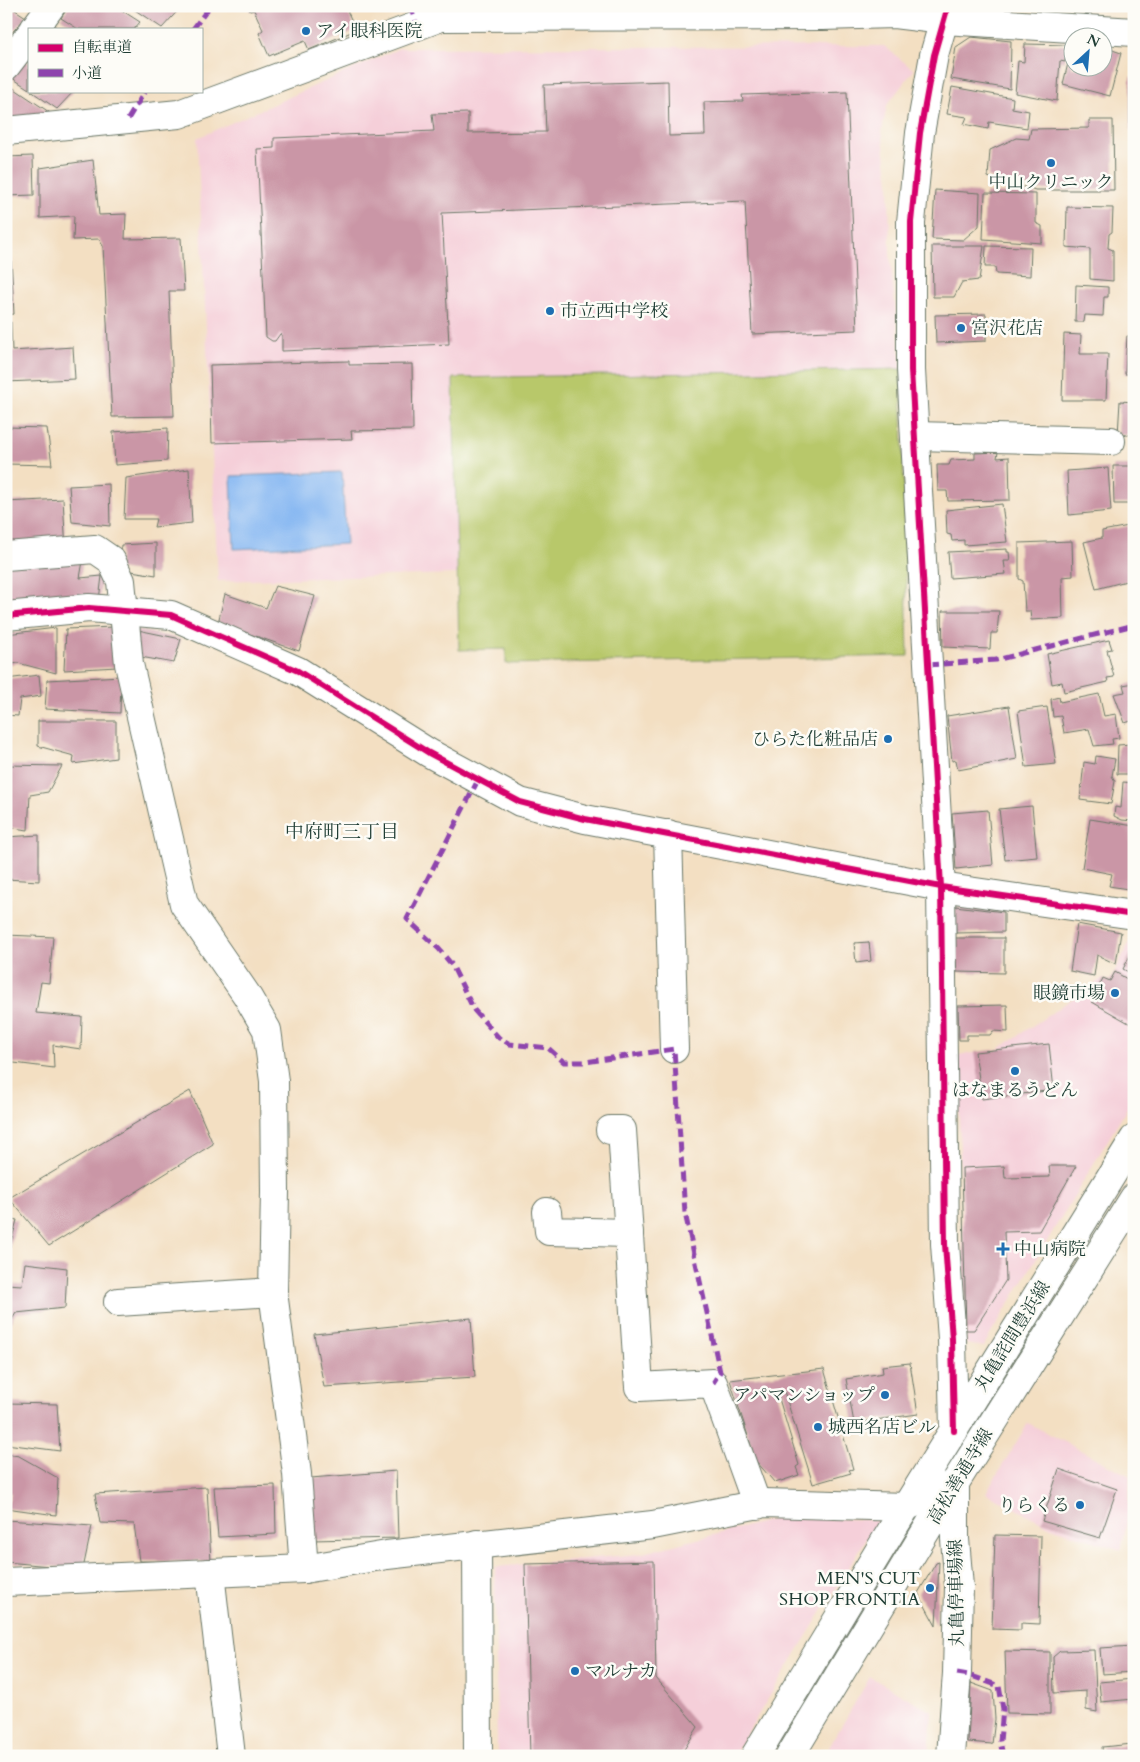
<svg xmlns="http://www.w3.org/2000/svg" width="1140" height="1762" font-family="Cardo,'Noto Serif JP',serif">
  <rect width="100%" height="100%" fill="#fdfcf7"/>
  <filter id="ink" filterUnits="userSpaceOnUse"><feTurbulence type="fractalNoise" baseFrequency=".02" numOctaves="2"/><feDisplacementMap in="SourceGraphic" scale="10" xChannelSelector="R" yChannelSelector="G"/><feConvolveMatrix kernelMatrix="1 2 1 2 8 2 1 2 1" color-interpolation-filters="sRGB"/></filter>
  <filter id="wash" filterUnits="userSpaceOnUse"><feTurbulence type="fractalNoise" baseFrequency=".0096" numOctaves="4" result="noise"/><feDisplacementMap in="SourceGraphic" scale="20" xChannelSelector="R" yChannelSelector="G"/><feGaussianBlur stdDeviation="1.12" result="paint"/><feColorMatrix in="noise" values="0 0 0 0 0 0 0 0 0 0 0 0 0 0 0 0 0 1.4 0 .05"/><feComposite in="paint" operator="in"/></filter>
  <g filter="url(#wash)">
    <rect width="100%" height="100%" fill="#f3dfc2"/>
    <g fill="#f5cfd9">
      <polygon points="884,46 914,70 887,105 882,131 889,183 890,253 901,369 908,656 506,664 506,649 459,650 457,574 218,581 197,138 400,48"/>
      <polygon points="1134,933 1134,1097 983,1347 966,1344 957,1055 997,1050 1103,978 1110,981"/>
      <polygon points="1028,1423 1130,1476 1129,1513 1121,1550 1051,1527 986,1493"/>
      <polygon points="783,1517 878,1520 733,1756 497,1756 495,1567 639,1554"/>
      <polygon points="870,1677 932,1711 929,1756 824,1756"/>
    </g>
    <polygon fill="#b8c86b" stroke="#6c8250" points="901,369 908,656 506,664 506,649 459,650 453,378"/>
    <polygon fill="#86b7f2" stroke="#527a93" points="342,472 346,544 234,549 231,476"/>
    <g id="blocks">
      <g fill="#ca96a6">
        <polygon points="6,6 9,6 26,17 6,39"/>
        <polygon points="69,6 115,6 140,22 134,29 78,29 61,18"/>
        <polygon points="134,6 182,6 162,28 132,8"/>
        <polygon points="248,6 345,6 356,30 309,50 305,41 269,56 259,33 263,30 254,10 250,11"/>
        <polygon points="971,37 1011,41 1010,89 951,79 956,47"/>
        <polygon points="1025,44 1066,45 1065,62 1060,61 1057,101 1015,93 1018,61 1024,62"/>
        <polygon points="1072,47 1072,68 1102,68 1104,47 1121,53 1110,96 1063,84"/>
        <polygon points="19,58 29,63 29,89 9,76"/>
        <polygon points="1130,77 1134,78 1134,129 1130,130"/>
        <polygon points="668,81 669,136 705,135 704,102 743,101 742,95 847,92 857,330 752,334 745,201 442,213 449,344 282,351 282,335 280,334 275,341 272,341 266,337 257,149 274,148 274,138 434,131 432,114 468,113 468,133 546,132 544,85"/>
        <polygon points="6,83 52,114 6,121"/>
        <polygon points="952,87 1013,98 1012,108 1029,111 1027,128 989,122 988,129 964,124 967,117 947,114"/>
        <polygon points="31,91 74,91 57,109"/>
        <polygon points="1089,120 1113,120 1114,190 1035,190 1028,187 1015,187 988,177 990,150 1016,138 1029,139 1031,129 1089,128"/>
        <polygon points="33,156 34,195 6,196 6,157"/>
        <polygon points="93,160 99,215 126,214 125,239 181,238 184,291 169,291 174,416 112,417 103,246 99,239 73,240 74,216 40,218 40,168"/>
        <polygon points="935,190 980,193 979,226 963,240 932,239"/>
        <polygon points="985,193 1036,194 1036,223 1042,226 1042,243 983,239"/>
        <polygon points="1067,207 1113,208 1112,232 1109,234 1108,248 1113,250 1113,281 1090,279 1090,249 1066,247"/>
        <polygon points="6,220 9,220 14,314 6,315"/>
        <polygon points="932,246 984,246 979,280 962,282 954,297 933,297"/>
        <polygon points="986,246 1031,247 1030,276 996,274 995,267 985,267"/>
        <polygon points="1076,285 1108,287 1108,297 1104,297 1103,316 1085,315 1084,322 1075,322"/>
        <polygon points="986,314 986,341 936,343 935,315"/>
        <polygon points="6,322 11,322 12,351 73,347 75,379 6,382"/>
        <polygon points="1064,334 1081,335 1080,354 1108,354 1106,400 1062,400"/>
        <polygon points="1127,336 1134,336 1134,374 1125,374"/>
        <polygon points="349,361 349,365 412,364 413,430 351,431 352,439 212,443 210,365"/>
        <polygon points="1120,401 1134,402 1134,435 1118,435"/>
        <polygon points="6,427 47,428 52,465 6,464"/>
        <polygon points="168,428 167,461 115,465 113,432"/>
        <polygon points="998,452 997,458 1009,457 1010,500 948,501 947,491 938,491 937,465 949,465 951,460 975,459 975,453"/>
        <polygon points="1113,466 1134,466 1134,504 1114,504"/>
        <polygon points="1108,468 1111,511 1069,515 1067,471"/>
        <polygon points="189,469 192,523 154,527 156,519 124,519 126,478"/>
        <polygon points="109,484 110,526 72,522 69,486"/>
        <polygon points="63,499 66,550 6,551 6,502"/>
        <polygon points="1002,504 1007,542 964,545 964,540 952,541 951,535 947,534 946,510"/>
        <polygon points="1134,525 1134,579 1096,589 1084,542 1102,538 1102,531"/>
        <polygon points="1072,541 1073,576 1062,577 1063,618 1031,620 1030,611 1025,611 1023,581 1019,579 1019,543"/>
        <polygon points="156,543 156,575 119,569 121,545"/>
        <polygon points="1007,549 1007,552 1009,552 1010,561 1004,561 1006,574 950,578 948,552"/>
        <polygon points="83,561 80,578 102,576 99,600 6,602 6,565"/>
        <polygon points="275,586 315,596 299,651 218,623 225,594 266,608"/>
        <polygon points="942,611 999,611 997,633 991,633 990,649 943,647"/>
        <polygon points="113,627 117,667 64,670 66,629"/>
        <polygon points="56,628 56,673 18,663 6,665 6,634"/>
        <polygon points="133,629 181,639 174,663 135,656"/>
        <polygon points="1109,640 1112,649 1107,650 1114,677 1107,678 1108,682 1064,692 1062,682 1052,684 1047,654"/>
        <polygon points="39,675 41,696 20,699 18,716 6,715 6,679"/>
        <polygon points="121,676 120,713 45,709 47,680"/>
        <polygon points="1134,683 1134,720 1125,723 1114,694 1125,692 1123,685"/>
        <polygon points="1099,694 1104,716 1116,714 1119,738 1112,739 1113,744 1094,746 1089,729 1064,733 1061,716 1053,717 1051,699 1059,697 1060,702"/>
        <polygon points="1009,706 1017,759 958,770 956,760 952,761 947,716"/>
        <polygon points="1047,707 1056,764 1026,767 1018,711"/>
        <polygon points="38,721 116,721 116,758 73,764 74,756 38,746"/>
        <polygon points="1134,738 1134,774 1117,774 1118,745 1131,744 1130,740"/>
        <polygon points="1096,756 1115,759 1112,776 1115,781 1111,804 1080,800 1084,762 1095,764"/>
        <polygon points="6,765 62,766 48,792 30,795 28,830 6,827"/>
        <polygon points="1123,782 1134,783 1134,821 1122,820 1114,816 1115,807 1121,808"/>
        <polygon points="1032,806 1037,857 1005,860 999,809"/>
        <polygon points="988,810 993,865 956,869 952,813"/>
        <polygon points="1090,819 1134,826 1134,890 1109,886 1112,874 1082,868"/>
        <polygon points="39,835 39,881 6,879 6,837"/>
        <polygon points="955,906 1004,912 1004,932 956,933"/>
        <polygon points="1077,924 1121,932 1116,964 1097,955 1094,976 1070,971"/>
        <polygon points="6,935 53,937 49,983 41,982 36,1013 82,1017 81,1049 53,1045 54,1068 6,1062"/>
        <polygon points="954,938 1004,938 1004,973 957,972"/>
        <polygon points="869,942 871,961 856,963 854,943"/>
        <polygon points="1134,948 1134,975 1123,969"/>
        <polygon points="1115,972 1134,983 1134,1026 1092,1002 1103,978 1110,981"/>
        <polygon points="1007,1005 1008,1032 993,1031 990,1035 967,1035 967,1040 959,1040 958,1006"/>
        <polygon points="1049,1044 1054,1090 982,1099 975,1052"/>
        <polygon points="190,1091 213,1144 49,1246 9,1198"/>
        <polygon points="1004,1166 1005,1178 1050,1177 1049,1166 1076,1166 1039,1231 1004,1232 1006,1280 974,1330 966,1330 962,1168"/>
        <polygon points="6,1218 17,1220 8,1253 6,1252"/>
        <polygon points="25,1263 67,1268 65,1308 16,1313 6,1329 6,1284 22,1285"/>
        <polygon points="471,1318 475,1377 324,1387 314,1334"/>
        <polygon points="910,1363 918,1414 854,1423 846,1379 883,1373 882,1366"/>
        <polygon points="824,1369 853,1469 849,1470 851,1473 813,1484 784,1391 777,1392 799,1465 796,1467 799,1475 775,1483 756,1461 730,1380"/>
        <polygon points="6,1403 57,1404 60,1451 6,1444"/>
        <polygon points="6,1454 19,1456 58,1478 56,1515 6,1508 11,1493 6,1492"/>
        <polygon points="1059,1469 1117,1489 1100,1538 1042,1521"/>
        <polygon points="396,1471 398,1538 312,1540 311,1478"/>
        <polygon points="275,1485 276,1534 218,1537 214,1487"/>
        <polygon points="207,1487 211,1562 139,1561 134,1524 100,1523 95,1494"/>
        <polygon points="6,1520 92,1526 83,1569 6,1562"/>
        <polygon points="995,1535 1041,1536 1039,1624 1021,1623 1021,1630 992,1629"/>
        <polygon points="654,1561 656,1678 698,1727 680,1756 530,1756 525,1564"/>
        <polygon points="939,1562 936,1626 918,1593 936,1563"/>
        <polygon points="1134,1646 1134,1672 1102,1674 1100,1648"/>
        <polygon points="1094,1650 1097,1712 1086,1710 1086,1691 1054,1693 1053,1657 1060,1651"/>
        <polygon points="1005,1651 1050,1652 1050,1714 1007,1713"/>
        <polygon points="1134,1679 1134,1699 1101,1702 1099,1682"/>
        <polygon points="971,1683 993,1691 995,1719 992,1744 968,1742"/>
        <polygon points="1133,1744 1134,1756 1103,1756 1102,1747"/>
      </g>
    </g>
  </g>
  <g filter="url(#ink)">
    <use href="#blocks" fill-opacity="0" stroke="#697666" stroke-width="1"/>
    <g fill="none" stroke-linecap="round" stroke-linejoin="round">
      <defs>
        <g id="minor">
          <polyline points="948,6 934,55 920,133 911,222 911,370 941,887 945,1244 952,1339 954,1431"/>
          <polyline points="34,29 51,6"/>
          <polyline points="6,66 29,36"/>
          <polyline points="6,131 179,114 441,17 822,16 894,14 944,20 1134,32"/>
          <polyline points="915,436 1111,441"/>
          <polyline points="6,556 95,549 111,560 121,581 129,664 184,904 246,994 267,1030 274,1081 275,1192 273,1292 297,1474 304,1569"/>
          <polyline points="6,616 89,608 171,615 298,671 429,753 520,802 585,819 941,887 1134,915"/>
          <polyline points="668,834 674,1049"/>
          <polyline points="610,1130 622,1130 639,1387 713,1383 757,1505"/>
          <polyline points="547,1212 549,1231 629,1233"/>
          <polyline points="118,1302 273,1292"/>
          <polyline points="477,1544 478,1756"/>
          <polyline points="210,1573 231,1756"/>
          <polyline points="6,1582 304,1569 387,1555 653,1525 764,1503 906,1507 955,1483"/>
        </g>
        <g id="major">
          <polyline points="755,1756 893,1528 1134,1139"/>
          <polyline points="790,1756 955,1483 1134,1198"/>
          <polyline points="951,1756 957,1673 959,1587 955,1539 955,1485"/>
        </g>
      </defs>
      <use href="#minor" stroke="#697666" stroke-width="30"/>
      <use href="#major" stroke="#697666" stroke-width="30"/>
      <use href="#minor" stroke="#fff" stroke-width="28"/>
      <use href="#major" stroke="#fff" stroke-width="28"/>
      <g stroke="#8e44ad" stroke-width="5" stroke-dasharray="10 5" stroke-linecap="butt">
        <polyline points="410,6 417,26"/>
        <polyline points="193,29 210,6"/>
        <polyline points="128,119 145,91"/>
        <polyline points="928,665 996,660 1134,625"/>
        <polyline points="478,780 407,919 439,949 452,965 474,1010 499,1038 510,1044 548,1048 564,1062 585,1062 674,1049 685,1213 720,1372 713,1383"/>
        <polyline points="957,1673 969,1675 999,1686 1003,1709 1000,1741 1003,1756"/>
      </g>
      <defs>
        <g id="cycleway">
          <polyline points="948,6 934,55 920,133 911,222 911,370 941,887 945,1244 952,1339 954,1431"/>
          <polyline points="6,616 89,608 171,615 298,671 429,753 520,802 585,819 941,887 1134,915"/>
        </g>
      </defs>
      <use href="#cycleway" stroke="#fdfcf7" stroke-width="9"/>
      <use href="#cycleway" stroke="#d6006c" stroke-width="6"/>
    </g>
  </g>
  <g fill="#1f6fb2" stroke="#fdfcf7" stroke-width="2">
    <circle cx="306" cy="31" r="5"/>
    <circle cx="1051" cy="163" r="5"/>
    <circle cx="550" cy="311" r="5"/>
    <circle cx="961" cy="328" r="5"/>
    <circle cx="888" cy="739" r="5"/>
    <circle cx="1115" cy="993" r="5"/>
    <circle cx="1015" cy="1071" r="5"/>
    <path d="M1000.5 1241.5h5v5h5v5h-5v5h-5v-5h-5v-5h5z"/>
    <circle cx="885" cy="1395" r="5"/>
    <circle cx="818" cy="1427" r="5"/>
    <circle cx="1080" cy="1505" r="5"/>
    <circle cx="930" cy="1588" r="5"/>
    <circle cx="575" cy="1671" r="5"/>
  </g>
  <g text-anchor="middle" stroke-width="5" stroke-linejoin="round" paint-order="stroke">
    <g font-size="18" fill="#1f3d34" stroke="#fdfcf7" text-anchor="start">
      <text x="316" y="37">アイ眼科医院</text>
      <text x="1051" y="188" text-anchor="middle">中山クリニック</text>
      <text x="560" y="317">市立西中学校</text>
      <text x="971" y="334">宮沢花店</text>
      <text x="878" y="745" text-anchor="end">ひらた化粧品店</text>
      <text x="1105" y="999" text-anchor="end">眼鏡市場</text>
      <text x="1015" y="1096" text-anchor="middle">はなまるうどん</text>
      <text x="1014" y="1255">中山病院</text>
      <text x="875" y="1401" text-anchor="end">アパマンショップ</text>
      <text x="828" y="1433">城西名店ビル</text>
      <text x="1070" y="1511" text-anchor="end">りらくる</text>
      <text x="920" y="1584" text-anchor="end">MEN'S CUT<tspan x="920" dy="21">SHOP FRONTIA</tspan></text>
      <text x="585" y="1677">マルナカ</text>
    </g>
    <g font-size="18" fill="#1f3d34" stroke="#fdfcf7">
      <text transform="translate(1012 1336) rotate(-58)" y="6">丸亀詫間豊浜線</text>
      <text transform="translate(960 1476) rotate(-59)" y="6">高松善通寺線</text>
      <text transform="translate(956 1593) rotate(-91)" y="6">丸亀停車場線</text>
    </g>
    <g font-size="19" fill="#1f3d34" stroke="#fdfcf7">
      <text x="342" y="838">中府町三丁目</text>
    </g>
  </g>
  <rect width="1140" height="1762" fill="none" stroke="#fdfcf7" stroke-width="25"/>
  <rect x="28" y="28" width="175" height="65" fill="#fdfcf7" stroke="#a4b0a9"/>
  <rect x="38" y="44" width="25" height="8" fill="#d6006c" stroke="#a4b0a9"/>
  <text x="72" y="52" font-size="15" fill="#1f3d34">自転車道</text>
  <rect x="38" y="69" width="25" height="8" fill="#8e44ad" stroke="#a4b0a9"/>
  <text x="72" y="78" font-size="15" fill="#1f3d34">小道</text>
  <g transform="translate(1088 52) rotate(26)"><circle r="24" fill="#fdfcf7" stroke="#a4b0a9"/>
  <path d="M0-4L9 19L0 12L-9 19Z" fill="#1f6fb2"/>
  <text y="-8" font-size="14" font-weight="bold" text-anchor="middle" fill="#1f3d34">N</text>
  </g>
</svg>
